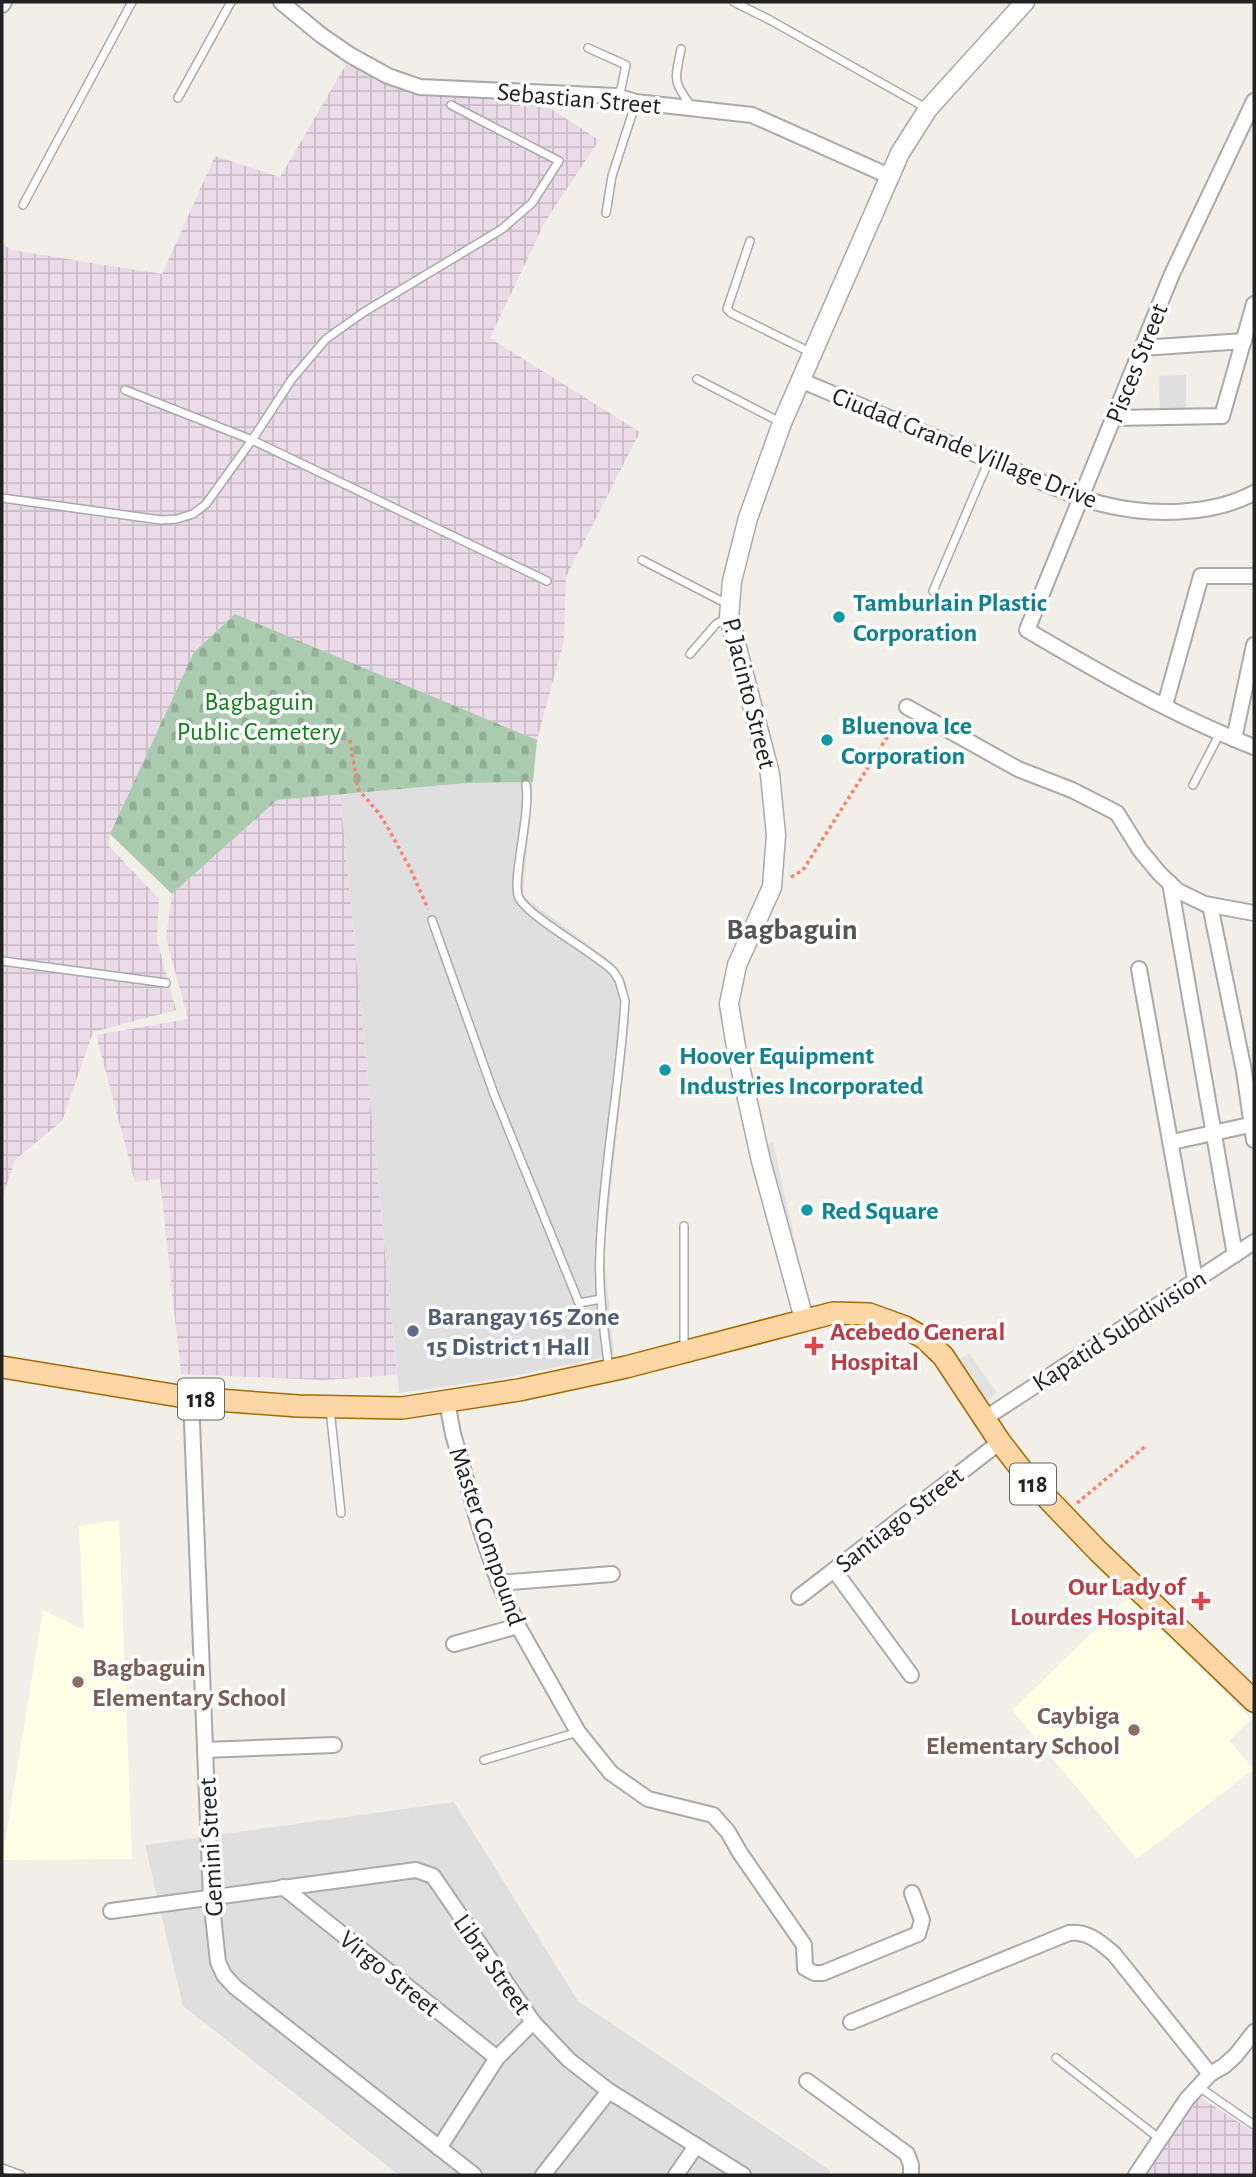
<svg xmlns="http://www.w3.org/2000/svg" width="1256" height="2177" font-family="'Alegreya Sans',sans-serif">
  <defs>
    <pattern id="industrial-grid" width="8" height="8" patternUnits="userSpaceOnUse" patternTransform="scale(1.75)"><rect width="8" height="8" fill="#ebdbe8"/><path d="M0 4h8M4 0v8" fill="none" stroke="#c9bcc7"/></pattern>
    <pattern id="cemetery-stones" width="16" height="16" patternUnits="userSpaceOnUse" patternTransform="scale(1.75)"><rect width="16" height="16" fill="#aacbaf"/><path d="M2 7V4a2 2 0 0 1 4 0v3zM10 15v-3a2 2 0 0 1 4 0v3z" fill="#92ae96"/></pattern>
  </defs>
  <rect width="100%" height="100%" fill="#f2efe9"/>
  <g fill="#e0dfdf">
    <polygon points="1186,375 1186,409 1160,410 1159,376"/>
    <polygon points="533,782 523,896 612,962 626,982 629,999 629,1020 604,1253 614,1355 498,1379 399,1393 340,794 467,783"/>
    <polygon points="454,1802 578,2001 831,2171 828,2175 399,2175 183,2006 145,1845"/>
  </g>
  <g fill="url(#industrial-grid)">
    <polygon points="348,61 418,96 533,97 599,140 545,222 490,338 640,432 566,577 564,640 537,740 235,614 194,652 110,834 109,846 159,899 157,940 176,1010 93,1032 62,1121 15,1160 2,1199 2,244 12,250 162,274 215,156 280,177"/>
    <polygon points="340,794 397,1375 323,1380 181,1374 160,1179 135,1182 96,1035 188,1019 166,938 172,894 277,800"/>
    <polygon points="1200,2097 1254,2132 1254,2175 1145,2175"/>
  </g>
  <g fill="#ffffe5">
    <polygon points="119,1520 132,1859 2,1860 43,1610 84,1630 79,1526"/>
    <polygon points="1129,1597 1251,1719 1229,1741 1254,1769 1137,1859 1012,1710"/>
  </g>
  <polygon fill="url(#cemetery-stones)" points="235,614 537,740 533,782 467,783 277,800 172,894 110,834 194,652"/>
  <g fill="#e2e2e2">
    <polygon points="773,1142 804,1281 799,1282 768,1144"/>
    <polygon points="969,1353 997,1393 985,1402 956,1362"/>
  </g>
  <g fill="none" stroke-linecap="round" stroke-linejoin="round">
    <defs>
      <g id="service">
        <polyline points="734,2 770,20 926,108"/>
        <polyline points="588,48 626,65 621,89 616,96"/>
        <path d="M681,49C675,80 672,80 691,106"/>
        <polyline points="178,98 231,2"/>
        <polyline points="23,205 132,2"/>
        <polyline points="606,213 612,176 636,102"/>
        <polyline points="750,241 727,309 731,313 812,353"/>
        <polyline points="697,379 780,422"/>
        <polyline points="125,390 252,440 547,581"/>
        <polyline points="2,498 161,520 177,519 193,514 206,504 252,440 292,379 326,339 364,312 502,229 532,203 559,161 451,105"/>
        <polyline points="642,560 729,605"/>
        <polyline points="933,591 989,460"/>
        <polyline points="690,654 716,624 729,617"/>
        <path d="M526,785C531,813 511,882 519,898C529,917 593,952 613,971L619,980L625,1001C620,1085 603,1168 600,1252C598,1291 604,1331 609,1369"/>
        <polyline points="1193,785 1220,733"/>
        <polyline points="432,920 494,1094 579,1303 601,1299"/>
        <polyline points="2,961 166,983"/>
        <polyline points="684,1226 684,1347"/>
        <polyline points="330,1409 341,1513"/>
        <polyline points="484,1760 578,1732"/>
        <polyline points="1056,2058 1160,2139"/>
        <polyline points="1199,2087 1254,2125"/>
        <polyline points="2,2168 21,2175"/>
      </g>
      <g id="minor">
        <polyline points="281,2 321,35 350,55 388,76 420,87 616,96 636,102 752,115 889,176"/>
        <polyline points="2,5 4,2"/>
        <path d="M1254,101L1172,274L1027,630C1100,673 1175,716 1254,747"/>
        <polyline points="1142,348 1244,341"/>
        <path d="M800,380C867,408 934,438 1002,465C1035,479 1068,495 1102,504C1149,516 1211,516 1254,493"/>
        <polyline points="1113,418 1222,416 1254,304"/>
        <polyline points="1165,705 1201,576 1254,576"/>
        <polyline points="907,707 1018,769 1072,790 1117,813 1140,850 1159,873 1178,891 1205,904 1254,913"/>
        <polyline points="1234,739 1254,645"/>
        <polyline points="1170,883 1235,1255"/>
        <polyline points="1210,905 1244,1071 1254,1140"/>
        <polyline points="1139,969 1195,1279"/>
        <polyline points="1172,1142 1254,1124"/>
        <polyline points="191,1398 211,1897 218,1962 224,1975 235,1987 474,2175"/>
        <polyline points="447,1402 453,1434 479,1525 499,1583 518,1626 578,1732 611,1773 648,1799 713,1815 728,1832 740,1853 804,1945 805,1968 814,1973 823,1973 918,1934 922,1920 912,1893"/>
        <polyline points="984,1419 1254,1242"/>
        <polyline points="834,1570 911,1675"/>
        <polyline points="499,1583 612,1574"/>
        <polyline points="799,1597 1000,1442"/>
        <polyline points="454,1644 518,1626"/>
        <polyline points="205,1750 334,1745"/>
        <polyline points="283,1887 497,2058"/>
        <polyline points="111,1911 416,1870 433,1876 533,2022 569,2060 609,2091 743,2175"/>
        <path d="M851,2022L1069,1933C1088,1931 1100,1942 1114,1954L1210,2074"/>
        <polyline points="807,2081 907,2154 911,2165 911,2175"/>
        <polyline points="439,2148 497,2058 533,2022"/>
        <polyline points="543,2175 609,2091"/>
        <polyline points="676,2175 696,2146"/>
        <polyline points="1136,2175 1187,2099 1210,2074 1224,2066 1236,2055 1254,2032"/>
      </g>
      <polyline id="tertiary" points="804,1319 761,1161 737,1053 729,1004 737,965 772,887 776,835 770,774 729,617 732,581 748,518 782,423 900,153 928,109 1025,2"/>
      <polyline id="primary" points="2,1367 191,1398 298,1406 402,1408 519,1390 626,1367 833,1313 869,1314 905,1327 924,1338 943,1356 1000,1442 1028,1478 1098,1551 1254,1701"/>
    </defs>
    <use href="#service" stroke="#a9a9a9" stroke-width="10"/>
    <use href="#minor" stroke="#a9a9a9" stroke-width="18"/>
    <use href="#tertiary" stroke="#a9a9a9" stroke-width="21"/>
    <use href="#primary" stroke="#a06b00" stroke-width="24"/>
    <g stroke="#fa8072" stroke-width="3.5" stroke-dasharray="3.5 3.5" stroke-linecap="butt">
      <polyline points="350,740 358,789 378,812 388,828 411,870 428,909"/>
      <polyline points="791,877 803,870 898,720"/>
      <polyline points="1077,1503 1147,1445"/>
    </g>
    <use href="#service" stroke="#fff" stroke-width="7"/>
    <use href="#minor" stroke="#fff" stroke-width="14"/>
    <use href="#tertiary" stroke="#fff" stroke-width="18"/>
    <use href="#primary" stroke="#fcd6a4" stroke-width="21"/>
  </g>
  <g fill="#0f9aa8" stroke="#fff" stroke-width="2.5">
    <circle cx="839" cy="617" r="7"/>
    <circle cx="827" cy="740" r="7"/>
    <circle cx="665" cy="1070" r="7"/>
    <circle cx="807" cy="1210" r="7"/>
  </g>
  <circle fill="#5c6f8a" stroke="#fff" stroke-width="2.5" cx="413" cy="1331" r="7"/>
  <g fill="#e0444e" stroke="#fff" stroke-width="2.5">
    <path d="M810.5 1335.5h7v7h7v7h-7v7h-7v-7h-7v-7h7z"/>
    <path d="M1197.5 1590.5h7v7h7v7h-7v7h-7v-7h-7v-7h7z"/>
  </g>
  <g fill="#8d6e63" stroke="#fff" stroke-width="2.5">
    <circle cx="78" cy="1682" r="7"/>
    <circle cx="1134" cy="1730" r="7"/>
  </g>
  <g text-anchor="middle" stroke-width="7" stroke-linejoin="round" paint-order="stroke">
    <g fill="#fff" stroke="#646464" stroke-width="2">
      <rect x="178" y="1378.5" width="46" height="41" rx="5"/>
      <rect x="1010" y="1463.5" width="46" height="41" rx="5"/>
    </g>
    <g font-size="24" font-weight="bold" fill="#222">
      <text x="201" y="1407">118</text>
      <text x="1033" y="1492">118</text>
    </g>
    <g font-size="26" fill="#222" stroke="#fff">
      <text transform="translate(579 98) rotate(5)" y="9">Sebastian Street</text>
      <text transform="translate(1136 363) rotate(-68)" y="9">Pisces Street</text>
      <text transform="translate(965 447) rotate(22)" y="9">Ciudad Grande Village Drive</text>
      <text transform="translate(750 693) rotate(76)" y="9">P. Jacinto Street</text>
      <text transform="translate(1119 1330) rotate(-33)" y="9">Kapatid Subdivision</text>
      <text transform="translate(899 1519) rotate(-38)" y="9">Santiago Street</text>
      <text transform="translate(488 1536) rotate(71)" y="9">Master Compound</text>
      <text transform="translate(210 1847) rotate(-93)" y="9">Gemini Street</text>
      <text transform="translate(493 1964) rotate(55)" y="9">Libra Street</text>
      <text transform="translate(390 1973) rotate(39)" y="9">Virgo Street</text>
    </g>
    <g font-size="26" font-weight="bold" fill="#0d838f" stroke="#fff" text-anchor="start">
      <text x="853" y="611">Tamburlain Plastic<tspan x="853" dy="30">Corporation</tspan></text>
      <text x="841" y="734">Bluenova Ice<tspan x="841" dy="30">Corporation</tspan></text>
      <text x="679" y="1064">Hoover Equipment<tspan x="679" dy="30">Industries Incorporated</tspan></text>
      <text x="821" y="1219">Red Square</text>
    </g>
    <g font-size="26" fill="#0c8416" stroke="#fff">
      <text x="259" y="710">Bagbaguin<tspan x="259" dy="30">Public Cemetery</tspan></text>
    </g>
    <g font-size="26" font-weight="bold" fill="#4e5e75" stroke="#fff" text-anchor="start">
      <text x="427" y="1325">Barangay 165 Zone<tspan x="427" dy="30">15 District 1 Hall</tspan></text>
    </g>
    <g font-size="26" font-weight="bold" fill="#be3a42" stroke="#fff" text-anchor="start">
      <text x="830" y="1340">Acebedo General<tspan x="830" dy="30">Hospital</tspan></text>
      <text x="1185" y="1595" text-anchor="end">Our Lady of<tspan x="1185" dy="30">Lourdes Hospital</tspan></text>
    </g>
    <g font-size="26" font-weight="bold" fill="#785e54" stroke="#fff" text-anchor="start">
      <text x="92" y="1676">Bagbaguin<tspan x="92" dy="30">Elementary School</tspan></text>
      <text x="1120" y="1724" text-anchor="end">Caybiga<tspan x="1120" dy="30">Elementary School</tspan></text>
    </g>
    <g font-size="30" font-weight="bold" fill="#555" stroke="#fff">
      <text x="792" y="939">Bagbaguin</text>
    </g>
  </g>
  <rect width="1256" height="2177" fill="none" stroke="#222222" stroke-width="7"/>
</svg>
